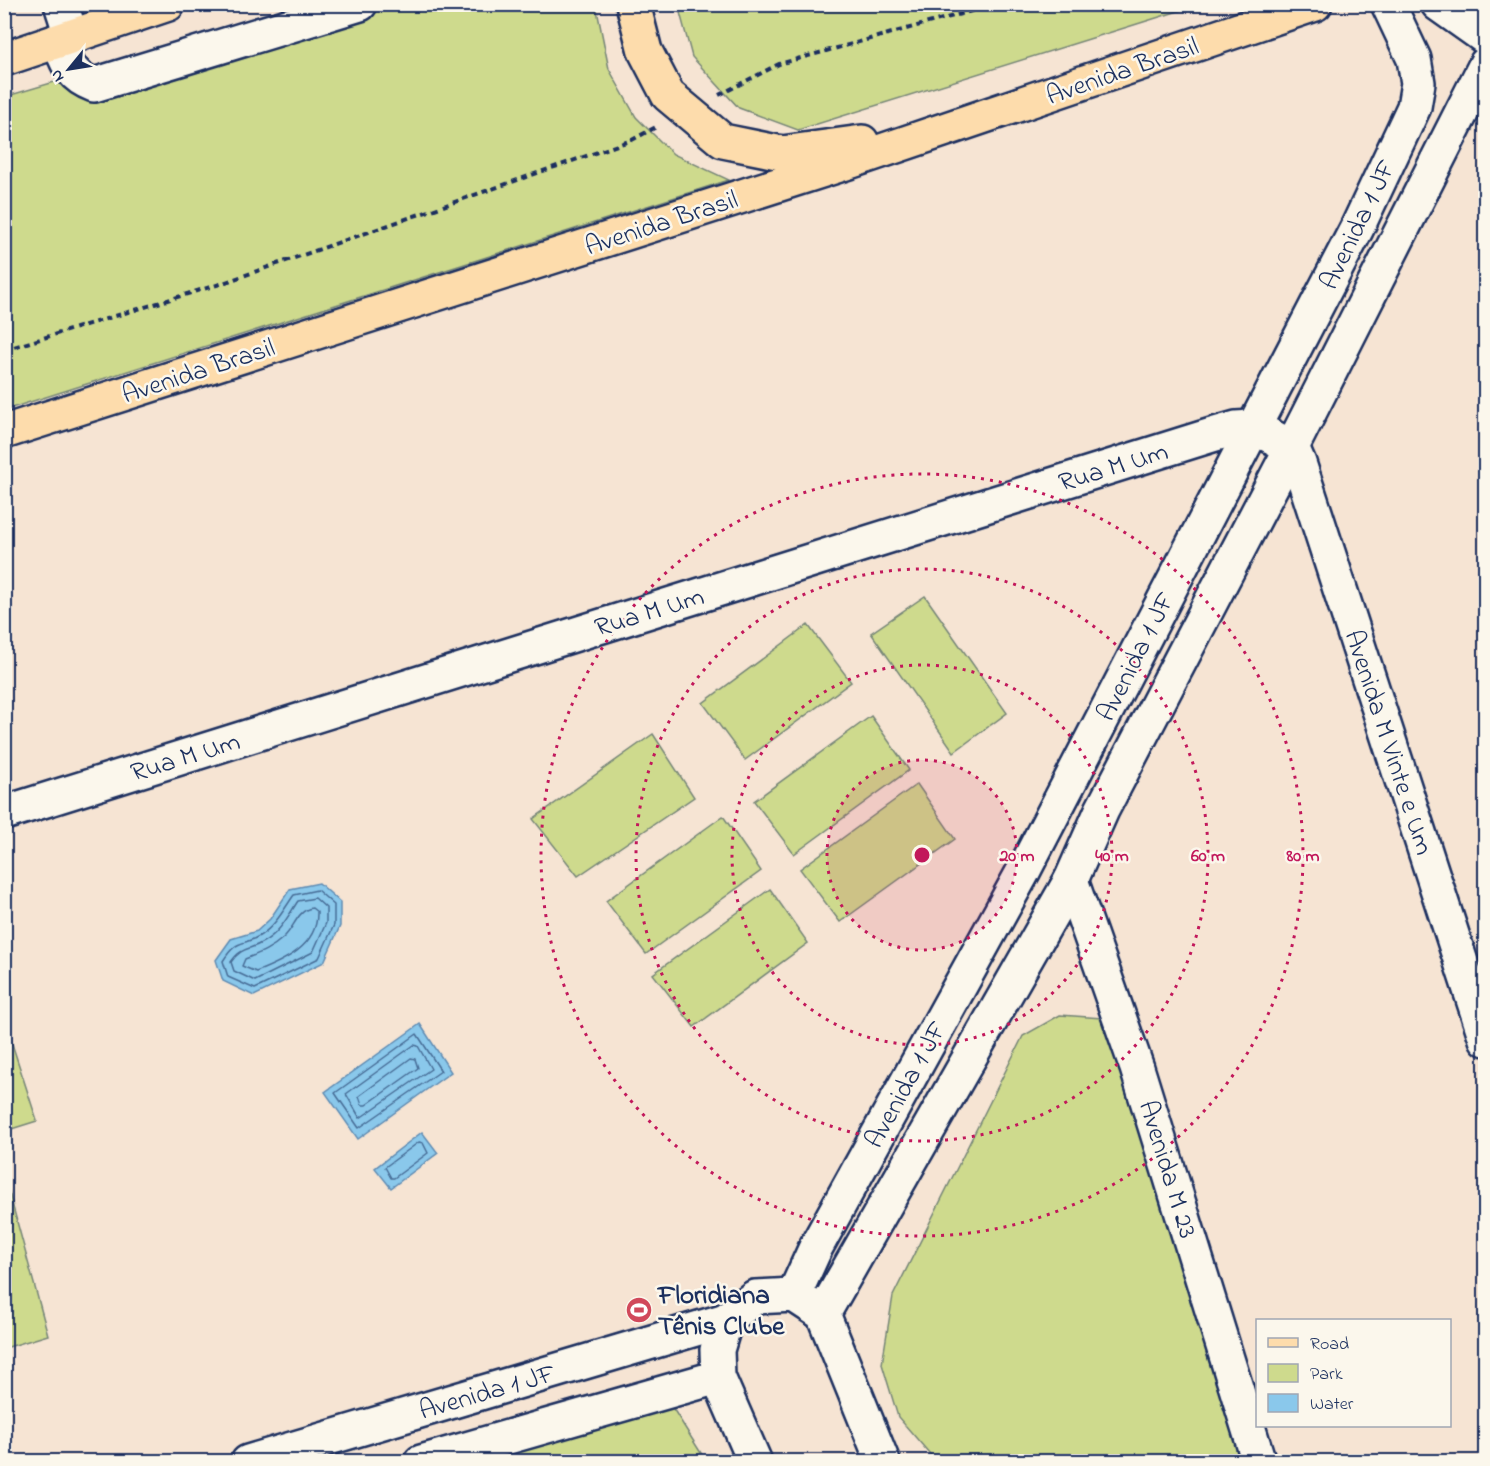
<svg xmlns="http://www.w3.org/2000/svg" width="1490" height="1466" font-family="'Indie Flower',sans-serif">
  <rect width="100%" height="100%" fill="#f6e4d3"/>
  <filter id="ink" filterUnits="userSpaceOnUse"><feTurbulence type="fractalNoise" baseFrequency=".0167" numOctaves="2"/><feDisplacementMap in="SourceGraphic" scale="12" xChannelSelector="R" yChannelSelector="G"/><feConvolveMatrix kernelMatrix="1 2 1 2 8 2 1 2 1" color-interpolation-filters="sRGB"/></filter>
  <g filter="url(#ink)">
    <g fill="#ceda8d" stroke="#748476" stroke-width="1.5">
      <polygon points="313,5 596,5 609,69 636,117 673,154 729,180 5,410 4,97"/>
      <polygon points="678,5 678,4 1198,5 798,130 739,108 692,57"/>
      <polygon points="925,596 1007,713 954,752 871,633"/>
      <polygon points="808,625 851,682 745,760 703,703"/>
      <polygon points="871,716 909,770 794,854 754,801"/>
      <polygon points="653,734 694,797 578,876 533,819"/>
      <polygon points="917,784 955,839 840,922 800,869"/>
      <polygon points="723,816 761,871 646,954 606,901"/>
      <polygon points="770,889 808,943 694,1027 653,974"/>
      <polygon points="1060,1015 1102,1018 1123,1052 1252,1461 936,1461 898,1417 882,1364 893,1296 1023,1036"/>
      <polygon points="4,1019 37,1121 5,1131 4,1131"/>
      <polygon points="4,1174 48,1335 5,1348 4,1348"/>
      <polygon points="667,1399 706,1461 459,1462"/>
    </g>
    <g fill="#8ac8eb" stroke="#5e8bb3" stroke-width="1.5">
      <polygon points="319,883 340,902 340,926 324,962 254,996 223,981 216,960 231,939 257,931 270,919 290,889"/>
      <polygon points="420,1024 451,1072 358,1139 325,1092"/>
      <polygon points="422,1132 438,1153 391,1188 375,1168"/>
    </g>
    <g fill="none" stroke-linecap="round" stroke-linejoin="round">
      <g stroke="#476c96" stroke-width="1.5">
        <path d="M317,890L334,905V925L319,958L255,989L228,977L223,961C237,938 242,947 261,935C276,925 284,909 294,895Z"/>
        <path d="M315,898L326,908V923L313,952L255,981L234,971L231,962C242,946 249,951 263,942C280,933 288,916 298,901Z"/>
        <path d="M312,908L317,912C318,946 284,961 256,972L242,966L245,959C260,953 271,949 283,938C294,929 297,910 312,908Z"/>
        <polygon points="417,1034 441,1071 359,1128 335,1093"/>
        <polygon points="414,1045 418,1046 431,1069 360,1118 346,1094"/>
        <polygon points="411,1058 415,1059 418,1068 366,1105 362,1105 359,1096"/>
        <polygon points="419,1142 423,1143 428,1153 394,1178 391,1178 385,1167"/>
      </g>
      <defs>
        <g id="minor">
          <polyline points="61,4 71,35"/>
          <polyline points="1438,4 1486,38"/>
          <path d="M58,40C67,63 70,76 94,85L360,4"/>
          <polyline points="4,813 1212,435 1236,428 1253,427 1292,447 1299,463 1486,1039"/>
          <polyline points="1071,880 1137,1068 1259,1462"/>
          <polyline points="794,1295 816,1247 1024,870 1357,228 1414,107 1418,83 1414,59 1388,4"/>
          <polyline points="823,1314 1071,880 1102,810 1292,447 1486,64"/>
          <polyline points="248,1462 726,1320"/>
          <polyline points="421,1462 718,1377"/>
          <polyline points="755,1462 718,1377 717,1350 726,1320 755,1297 794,1295 823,1314 883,1462"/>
        </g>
        <g id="major">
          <polyline points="633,4 645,51 668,95 723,141 782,153 862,142"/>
          <polyline points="4,59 168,4"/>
          <polyline points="4,432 852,161 1315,4"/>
        </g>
      </defs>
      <use href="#minor" stroke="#1b2f5e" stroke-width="38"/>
      <use href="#major" stroke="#1b2f5e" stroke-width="38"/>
      <g stroke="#1b2f5e" stroke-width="4" stroke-dasharray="6 4.5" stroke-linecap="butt">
        <polyline points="719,95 779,64 997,4"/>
        <polyline points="4,350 220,284 632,140 656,127"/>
      </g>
      <use href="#minor" stroke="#fbf7ec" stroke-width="33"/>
      <use href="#major" stroke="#fddcac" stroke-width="33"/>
    </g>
  </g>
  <circle cx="922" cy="855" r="95" fill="#c2185b" fill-opacity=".12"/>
  <g fill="none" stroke="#c2185b" stroke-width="3" stroke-dasharray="3 6">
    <circle cx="922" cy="855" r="95"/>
    <circle cx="922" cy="855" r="190"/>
    <circle cx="922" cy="855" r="286"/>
    <circle cx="922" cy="855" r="381"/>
  </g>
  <defs>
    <symbol id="stadium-disc" viewBox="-11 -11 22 22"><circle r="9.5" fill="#d1495b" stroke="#fbf7ec"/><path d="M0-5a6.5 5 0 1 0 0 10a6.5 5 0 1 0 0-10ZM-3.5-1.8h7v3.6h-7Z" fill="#fff"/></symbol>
  </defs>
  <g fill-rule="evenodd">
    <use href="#stadium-disc" x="624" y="1295" width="30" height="30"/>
  </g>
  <g text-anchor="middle" stroke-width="5" stroke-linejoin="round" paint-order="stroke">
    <g font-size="27" fill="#1b2f5e" stroke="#fbf7ec">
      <text transform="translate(1122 70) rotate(-19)" y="9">Avenida Brasil</text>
      <text transform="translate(661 222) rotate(-18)" y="9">Avenida Brasil</text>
      <text transform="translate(1357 224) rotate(-64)" y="9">Avenida 1 JF</text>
      <text transform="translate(198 370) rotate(-18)" y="9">Avenida Brasil</text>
      <text transform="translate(1113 466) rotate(-17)" y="9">Rua M Um</text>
      <text transform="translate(649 611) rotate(-17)" y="9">Rua M Um</text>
      <text transform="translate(1135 656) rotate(-63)" y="9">Avenida 1 JF</text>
      <text transform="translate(1390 742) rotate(72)" y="9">Avenida M Vinte e Um</text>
      <text transform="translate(185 756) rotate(-17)" y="9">Rua M Um</text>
      <text transform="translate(905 1084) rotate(-61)" y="9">Avenida 1 JF</text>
      <text transform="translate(1169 1169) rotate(73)" y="9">Avenida M 23</text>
      <text transform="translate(487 1391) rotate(-16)" y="9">Avenida 1 JF</text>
    </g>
    <g font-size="27" font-weight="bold" fill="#1b2f5e" stroke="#fbf7ec" text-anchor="start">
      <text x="658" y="1303">Floridiana<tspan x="658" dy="31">Tênis Clube</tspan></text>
    </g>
  </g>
  <circle cx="922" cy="855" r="9" fill="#c2185b" stroke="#fbf7ec" stroke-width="3"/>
  <g font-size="18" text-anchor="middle" font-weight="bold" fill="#c2185b" stroke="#fbf7ec" stroke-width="5" stroke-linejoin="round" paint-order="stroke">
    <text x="1017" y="861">20 m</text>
    <text x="1112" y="861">40 m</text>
    <text x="1208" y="861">60 m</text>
    <text x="1303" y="861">80 m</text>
  </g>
  <rect width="1490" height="1466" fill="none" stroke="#fbf7ec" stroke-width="24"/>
  <rect x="12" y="12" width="1466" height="1442" fill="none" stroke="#1b2f5e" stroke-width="2" filter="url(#ink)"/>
  <rect x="1256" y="1319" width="195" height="108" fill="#fbf7ec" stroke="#a1a7b3" stroke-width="1.5"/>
  <rect x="1268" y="1338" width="30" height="9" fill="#fddcac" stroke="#a1a7b3" stroke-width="1.5"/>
  <text x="1310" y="1349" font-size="18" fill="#1b2f5e">Road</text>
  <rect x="1268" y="1364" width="30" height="18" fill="#ceda8d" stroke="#a1a7b3" stroke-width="1.5"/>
  <text x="1310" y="1379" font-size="18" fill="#1b2f5e">Park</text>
  <rect x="1268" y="1394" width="30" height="18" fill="#8ac8eb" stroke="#a1a7b3" stroke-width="1.5"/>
  <text x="1310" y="1409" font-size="18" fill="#1b2f5e">Water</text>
  <g transform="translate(69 69) rotate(240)" stroke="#fbf7ec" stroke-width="4.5" paint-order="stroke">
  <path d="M0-4.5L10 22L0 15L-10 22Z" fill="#1b2f5e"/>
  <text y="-9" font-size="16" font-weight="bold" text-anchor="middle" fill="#1b2f5e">N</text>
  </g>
</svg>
